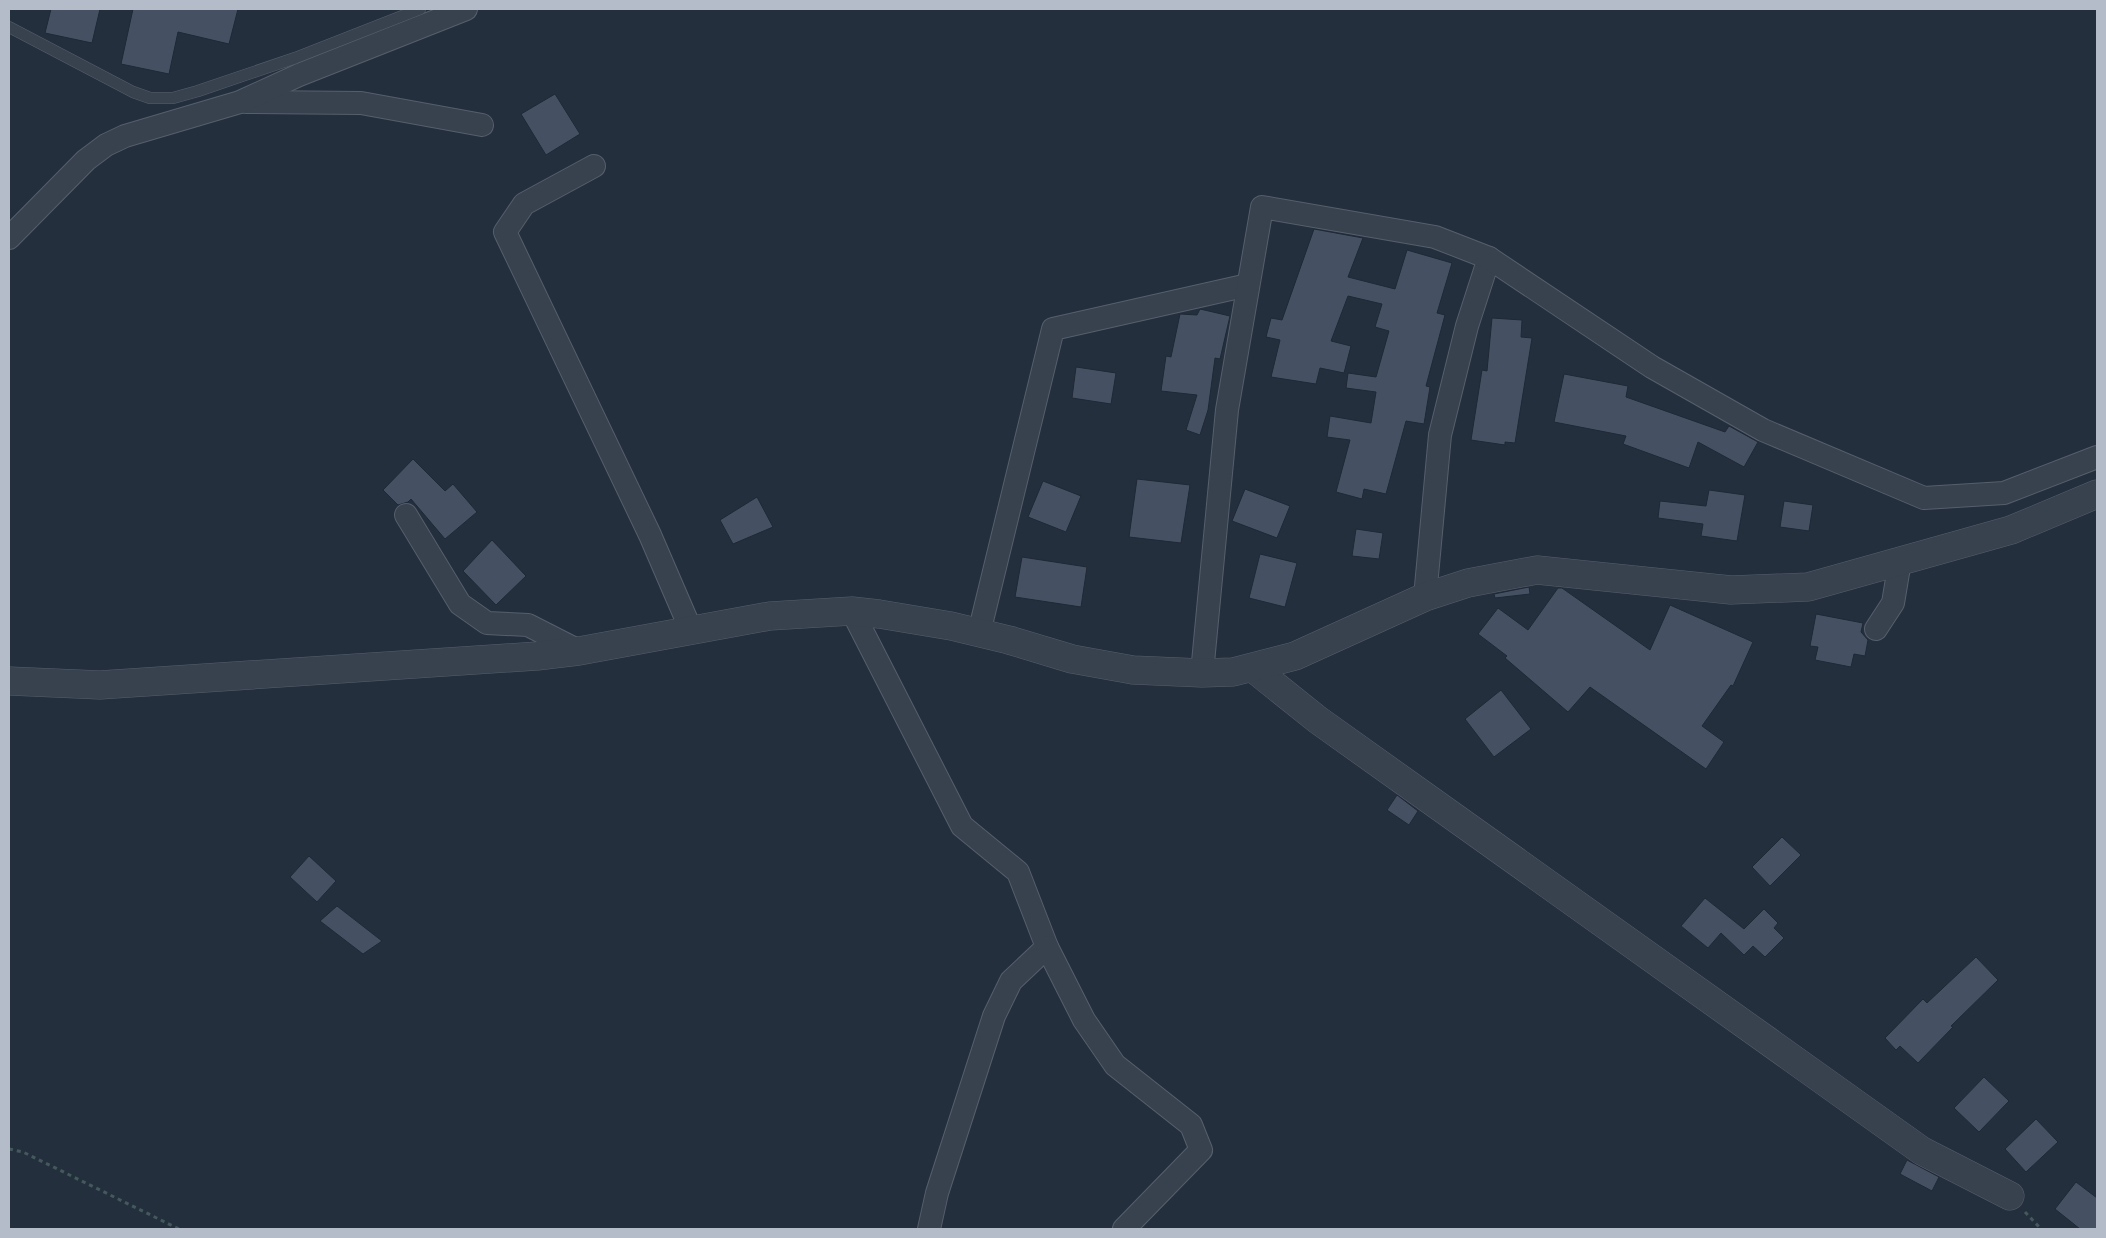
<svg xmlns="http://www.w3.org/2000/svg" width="2106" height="1238" font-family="'Sofia Sans Condensed',sans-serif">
  <rect width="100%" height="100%" fill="#242f3e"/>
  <g fill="#455162" stroke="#1f2835">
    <polygon points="51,9 100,9 92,43 45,33"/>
    <polygon points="133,9 238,9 229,44 178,32 169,74 121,64"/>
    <polygon points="555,94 580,134 546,155 521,114"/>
    <polygon points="1314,229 1363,238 1348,277 1395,289 1407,250 1452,263 1437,313 1445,315 1426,386 1430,387 1424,424 1406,421 1386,494 1364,489 1362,499 1336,492 1350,440 1327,437 1330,416 1371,423 1376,392 1346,388 1348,373 1376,377 1389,331 1375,327 1382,304 1348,296 1331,341 1351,346 1344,373 1320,368 1316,384 1271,377 1280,340 1266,337 1271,318 1282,320"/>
    <polygon points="1200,309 1230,316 1220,359 1215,358 1208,410 1200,435 1186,430 1197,395 1161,391 1166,356 1171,357 1180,314 1197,315"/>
    <polygon points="1492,318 1522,320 1521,337 1532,338 1515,443 1505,442 1505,445 1471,440 1482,370 1487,371"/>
    <polygon points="1076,367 1116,373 1111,404 1072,398"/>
    <polygon points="1564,374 1628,386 1626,397 1725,432 1729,426 1758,442 1744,467 1698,442 1689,468 1623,444 1626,436 1554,422"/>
    <polygon points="413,459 445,491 453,484 477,512 445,539 411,499 408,502 398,505 383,490"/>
    <polygon points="1137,479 1190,485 1181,543 1129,537"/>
    <polygon points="1043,481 1081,496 1066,532 1028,517"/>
    <polygon points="1245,489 1290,506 1277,538 1232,521"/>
    <polygon points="1709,490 1745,495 1737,541 1701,536 1703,524 1658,518 1660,501 1706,506"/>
    <polygon points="757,497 773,527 733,544 720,520"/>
    <polygon points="1784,501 1813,505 1809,531 1780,527"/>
    <polygon points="1356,529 1383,533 1379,559 1352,556"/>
    <polygon points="492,540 526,576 496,605 463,571"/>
    <polygon points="1260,554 1297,563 1285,607 1249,598"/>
    <polygon points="1022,557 1087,567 1081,607 1015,597"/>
    <polygon points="1529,587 1530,594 1495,598 1494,594"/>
    <polygon points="1558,588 1562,588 1650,650 1670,605 1753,642 1733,686 1731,685 1702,726 1724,742 1706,769 1590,687 1568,712 1505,658 1507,656 1478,634 1498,608 1528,630"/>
    <polygon points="1816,614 1863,623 1861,632 1868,640 1865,656 1854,654 1851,667 1815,660 1818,647 1810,646"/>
    <polygon points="1501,690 1531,729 1494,757 1465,719"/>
    <polygon points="1397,795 1418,811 1409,825 1387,810"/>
    <polygon points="1782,837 1801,855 1770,886 1752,867"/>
    <polygon points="309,856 336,881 317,902 290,877"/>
    <polygon points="1705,898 1744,929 1764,909 1778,923 1774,928 1784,938 1765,957 1753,946 1744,955 1721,933 1708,948 1681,926"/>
    <polygon points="337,906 382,941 363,954 320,921"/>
    <polygon points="1976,957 1998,980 1951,1026 1953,1027 1918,1063 1900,1046 1896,1050 1885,1038 1923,999 1927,1003"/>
    <polygon points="1984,1077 2009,1101 1979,1132 1954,1108"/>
    <polygon points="2036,1119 2058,1142 2026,1172 2005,1149"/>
    <polygon points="1907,1160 1939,1177 1932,1191 1900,1174"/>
    <polygon points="2076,1182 2097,1198 2097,1229 2080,1229 2055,1209"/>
  </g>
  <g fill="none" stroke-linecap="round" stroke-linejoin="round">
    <defs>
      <polyline id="service" points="9,27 133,92 150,98 173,98 198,91 295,58 420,9"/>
      <g id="minor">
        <polyline points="246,102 361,103 482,125"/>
        <polyline points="594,166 524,204 505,232 650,535 691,630"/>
        <polyline points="9,238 86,160 106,145 125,136 240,102 299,75 466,9"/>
        <polyline points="406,515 460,604 487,623 528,625 579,651"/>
        <polyline points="1425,597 1440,435 1467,326 1489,258"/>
        <polyline points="852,611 962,826 1018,872 1047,947 1011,981 994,1016 937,1193 929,1229"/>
        <polyline points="1876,629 1893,603 1900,561"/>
        <polyline points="979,633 1053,329 1248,285"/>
        <polyline points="1202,673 1227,410 1262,207 1435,237 1489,258 1652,367 1763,430 1924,498 2004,493 2097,457"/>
        <polyline points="1047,947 1084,1020 1115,1065 1191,1125 1201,1150 1124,1229"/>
      </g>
      <g id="tertiary">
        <polyline points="1253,668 1318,720 1922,1151 2010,1196"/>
        <polyline points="9,681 100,685 537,656 579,651 770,616 852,611 879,614 951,626 1009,640 1072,659 1133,670 1202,673 1233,672 1295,656 1425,597 1468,583 1537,570 1731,590 1808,587 2011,530 2097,494"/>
      </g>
    </defs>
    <use href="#service" stroke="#565f6c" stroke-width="12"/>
    <use href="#minor" stroke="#565f6c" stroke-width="24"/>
    <use href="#tertiary" stroke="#565f6c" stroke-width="29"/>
    <g stroke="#44595c" stroke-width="3" stroke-dasharray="4 4" stroke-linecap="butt">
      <polyline points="9,1149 23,1152 179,1229"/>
      <polyline points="2025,1212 2041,1229"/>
    </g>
    <use href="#service" stroke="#38414e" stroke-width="11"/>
    <use href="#minor" stroke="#38414e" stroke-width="22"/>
    <use href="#tertiary" stroke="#38414e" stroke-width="28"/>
  </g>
  <rect width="2106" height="1238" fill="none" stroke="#b4bcc9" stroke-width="20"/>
</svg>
